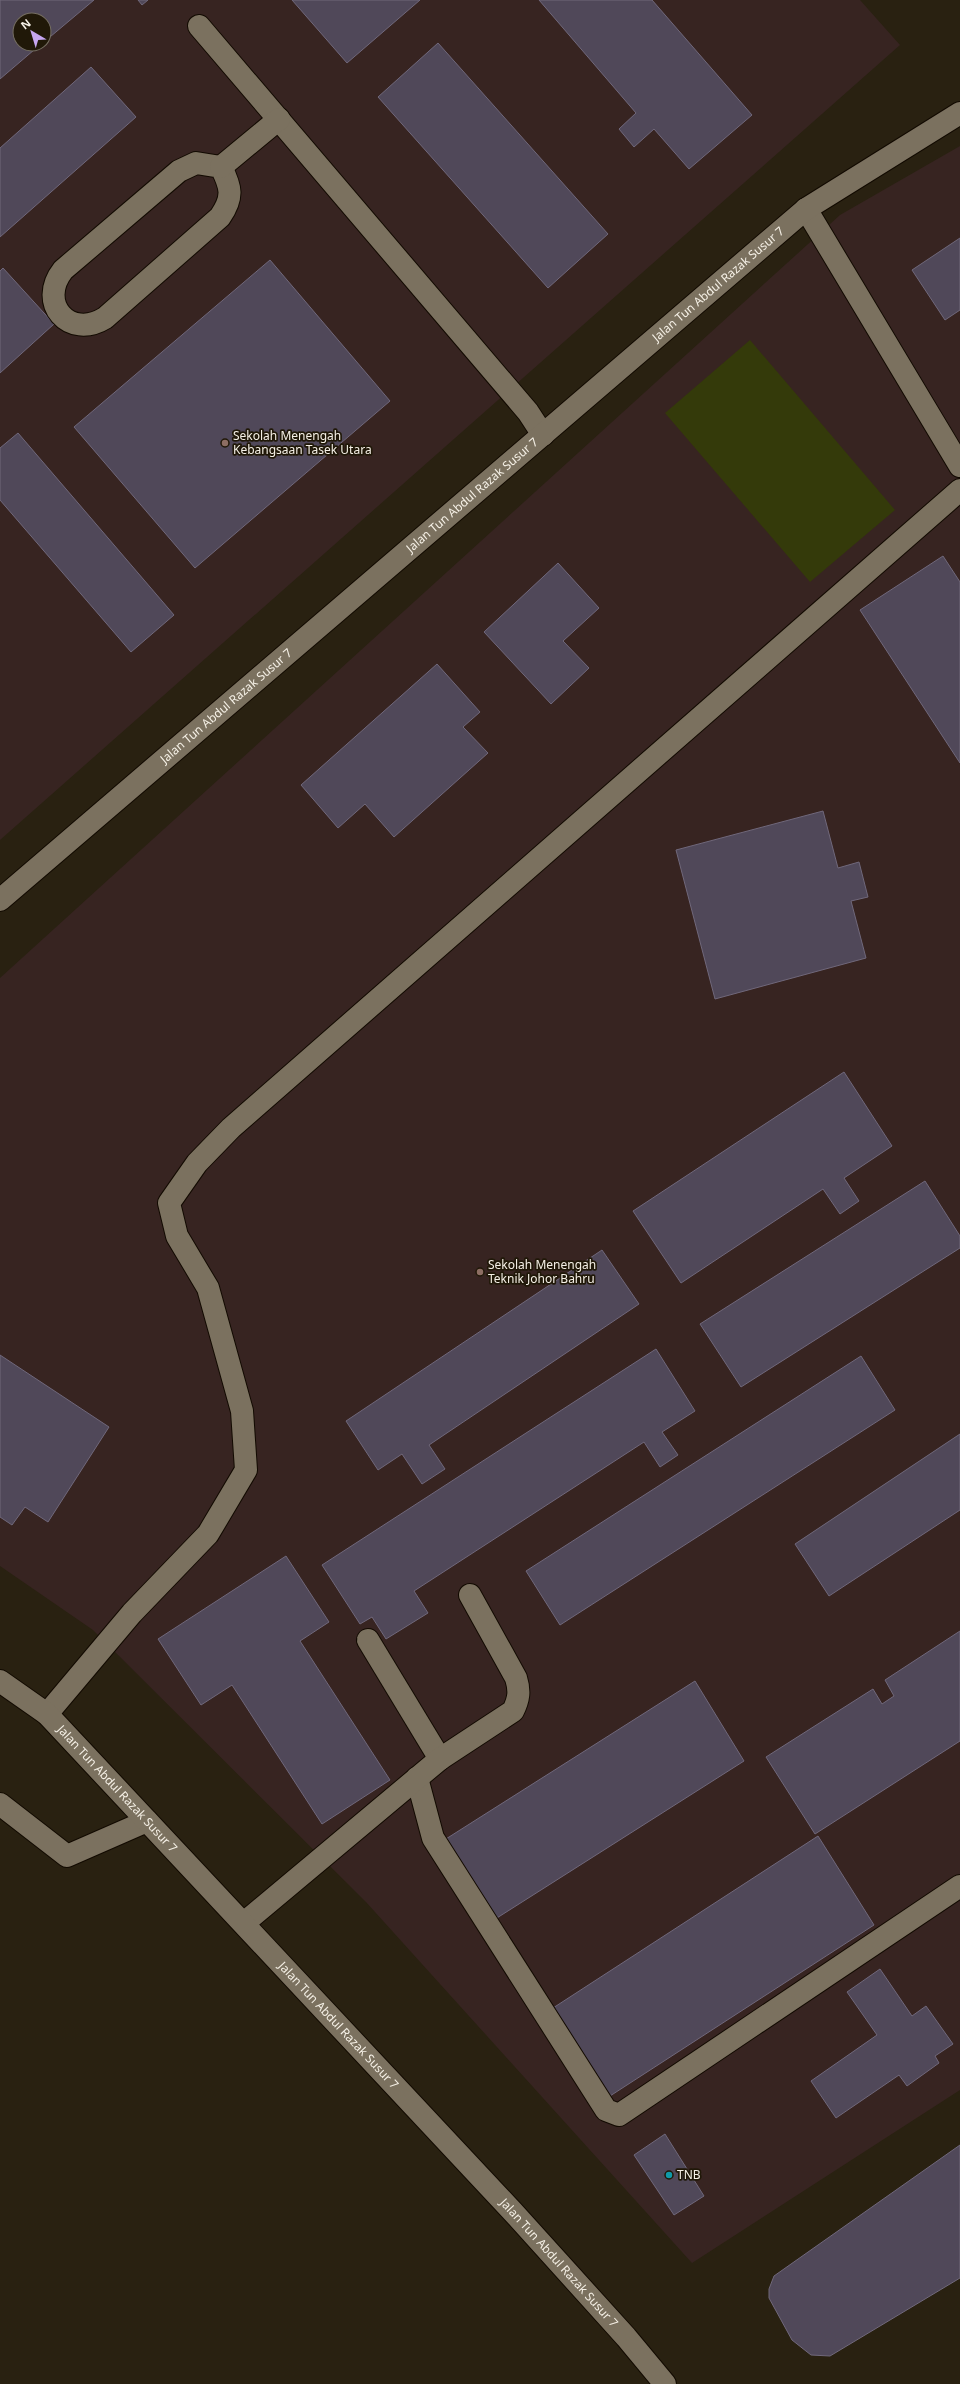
<svg xmlns="http://www.w3.org/2000/svg" width="960" height="2384" font-family="'Noto Sans',sans-serif">
  <rect width="100%" height="100%" fill="#292111"/>
  <g fill="#372421" fill-rule="evenodd">
    <path d="M0,0H860L900,45L0,840ZM20,20H44V44H20Z"/>
    <polygon points="960,146 960,2090 692,2263 366,1902 93,1630 0,1566 0,978 840,215"/>
  </g>
  <polygon fill="#343a0a" points="750,340 895,510 810,582 665,413"/>
  <g fill="#504859" stroke="#70687b">
    <polygon points="0,0 94,0 44,42 44,20 20,20 20,44 41,44 0,79"/>
    <polygon points="138,0 148,0 142,5"/>
    <polygon points="292,0 420,0 347,63"/>
    <polygon points="539,0 652,0 752,115 689,169 654,129 634,147 619,129 636,113"/>
    <polygon points="438,43 608,234 548,288 378,97"/>
    <polygon points="91,67 136,117 0,237 0,148"/>
    <polygon points="960,238 960,310 945,320 912,270"/>
    <polygon points="270,260 390,401 195,568 74,427"/>
    <polygon points="3,268 54,324 0,373 0,271"/>
    <polygon points="18,433 174,615 131,652 0,500 0,448"/>
    <polygon points="943,556 960,582 960,763 860,610"/>
    <polygon points="558,563 599,608 563,641 589,668 551,704 484,632"/>
    <polygon points="437,664 480,712 463,727 488,753 394,837 365,804 338,828 301,785"/>
    <polygon points="823,811 838,868 859,862 868,897 851,901 866,958 715,999 676,850"/>
    <polygon points="844,1072 892,1146 844,1178 859,1201 840,1214 823,1189 681,1283 633,1211"/>
    <polygon points="925,1181 960,1236 960,1248 741,1387 700,1324"/>
    <polygon points="602,1250 639,1304 429,1445 445,1469 422,1484 402,1454 378,1470 346,1421"/>
    <polygon points="656,1349 695,1411 662,1432 678,1455 660,1467 644,1442 414,1591 428,1613 386,1639 372,1617 360,1624 322,1565"/>
    <polygon points="0,1355 109,1427 48,1522 25,1507 12,1525 0,1517"/>
    <polygon points="861,1356 895,1410 560,1625 526,1571"/>
    <polygon points="960,1434 960,1510 829,1596 795,1544"/>
    <polygon points="286,1556 329,1622 300,1641 390,1780 322,1824 232,1685 201,1705 158,1639"/>
    <polygon points="960,1631 960,1741 815,1834 766,1757 873,1689 882,1704 894,1696 885,1680"/>
    <polygon points="695,1681 744,1761 489,1923 438,1844"/>
    <polygon points="818,1836 874,1925 610,2096 553,2008"/>
    <polygon points="880,1969 912,2016 926,2006 953,2044 935,2056 939,2063 907,2086 899,2075 836,2118 811,2081 877,2035 847,1992"/>
    <polygon points="665,2134 704,2196 674,2215 634,2155"/>
    <polygon points="960,2145 960,2278 830,2356 811,2355 792,2340 769,2298 769,2289 774,2276"/>
  </g>
  <g fill="none" stroke-linecap="round" stroke-linejoin="round">
    <defs>
      <g id="lane">
        <polyline points="199,26 528,412 543,435"/>
        <path d="M196,163L221,167C231,187 234,197 220,217L105,318C69,340 37,303 63,270L179,171Z"/>
        <polyline points="221,167 279,119"/>
        <polyline points="806,209 960,466"/>
        <polyline points="368,1640 440,1759"/>
        <polyline points="47,1714 132,1613 208,1534 246,1470 242,1411 208,1288 177,1236 169,1203 197,1163 231,1128 960,490"/>
        <polyline points="417,1778 433,1838 606,2110 619,2115 960,1886"/>
        <polyline points="0,1804 67,1856 147,1821"/>
        <path d="M244,1923L440,1759L513,1711C519,1699 520,1691 516,1678L470,1595"/>
      </g>
      <g id="secondary">
        <path id="s1" d="M0,900L806,209L960,113"/>
        <path id="s2" d="M0,1681L47,1714L513,2212L626,2337L665,2384"/>
      </g>
    </defs>
    <use href="#lane" stroke="#120a01" stroke-width="24"/>
    <use href="#secondary" stroke="#120a01" stroke-width="24"/>
    <use href="#lane" stroke="#7b715f" stroke-width="22"/>
    <use href="#secondary" stroke="#7b715f" stroke-width="22"/>
  </g>
  <g fill="#8d6e63" stroke="#201808" stroke-width="1.5">
    <circle cx="225" cy="443" r="4"/>
    <circle cx="480" cy="1272" r="4"/>
  </g>
  <circle fill="#0f9aa8" stroke="#201808" stroke-width="1.5" cx="669" cy="2175" r="4"/>
  <g text-anchor="middle" stroke-width="3.5" stroke-linejoin="round" paint-order="stroke">
    <g font-size="12" fill="#f5f0e6" stroke="#201808">
      <text dy="4" stroke="none"><textPath href="#s1" startOffset="946">Jalan Tun Abdul Razak Susur 7</textPath></text>
      <text dy="4" stroke="none"><textPath href="#s1" startOffset="622">Jalan Tun Abdul Razak Susur 7</textPath></text>
      <text dy="4" stroke="none"><textPath href="#s1" startOffset="298">Jalan Tun Abdul Razak Susur 7</textPath></text>
      <text dy="4" stroke="none"><textPath href="#s2" startOffset="160">Jalan Tun Abdul Razak Susur 7</textPath></text>
      <text dy="4" stroke="none"><textPath href="#s2" startOffset="484">Jalan Tun Abdul Razak Susur 7</textPath></text>
      <text dy="4" stroke="none"><textPath href="#s2" startOffset="808">Jalan Tun Abdul Razak Susur 7</textPath></text>
    </g>
    <g font-size="12" fill="#f5f0e6" stroke="#201808" text-anchor="start">
      <text x="233" y="440">Sekolah Menengah<tspan x="233" dy="14">Kebangsaan Tasek Utara</tspan></text>
      <text x="488" y="1269">Sekolah Menengah<tspan x="488" dy="14">Teknik Johor Bahru</tspan></text>
      <text x="677" y="2179">TNB</text>
    </g>
  </g>
  <g transform="translate(32 32) rotate(322)"><circle r="19" fill="#201808" stroke="#756e61"/>
  <path d="M0-3L7 15L0 10L-7 15Z" fill="#c6a6f0"/>
  <text y="-6" font-size="11" font-weight="bold" text-anchor="middle" fill="#f5f0e6">N</text>
  </g>
</svg>
